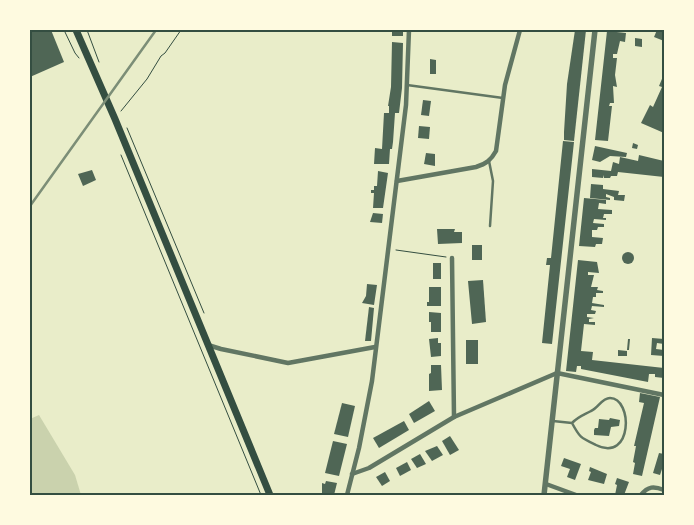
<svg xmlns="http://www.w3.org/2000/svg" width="694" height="525" font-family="Lato,sans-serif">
  <rect width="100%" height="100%" fill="#e9edc9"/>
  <polygon fill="#cad2ad" points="39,415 75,475 81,495 30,495 30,419"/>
  <g fill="#4f6655">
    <polygon points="33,30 51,30 64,62 30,77 30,31"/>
    <rect x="392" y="30" width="11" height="6"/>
    <polygon points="575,30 586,30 574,141 564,140 564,132 567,84"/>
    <polygon points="657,30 664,30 664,41 654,37"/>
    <polygon points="607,31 626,33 625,42 620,41 617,54 613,54 613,58 617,58 615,75 617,87 613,86 614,103 610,103 609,106 612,106 608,141 595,140"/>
    <polygon points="635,38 642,39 642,47 635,46"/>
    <polygon points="392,42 403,43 402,88 399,113 395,113 393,142 392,149 390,149 389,164 374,164 375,148 382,149 384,113 389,113 389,106 388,106 391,87"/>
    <polygon points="430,59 436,60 436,74 430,74"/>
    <polygon points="664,74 664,133 641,123 650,105 653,107 662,87 659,86"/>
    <polygon points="423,100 431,101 429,116 421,115"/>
    <polygon points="419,126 430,127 429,139 418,138"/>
    <polygon points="563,141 574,142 552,344 542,343 550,265 546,265 547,258 551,258"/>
    <polygon points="633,143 638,145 637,149 632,148"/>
    <polygon points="595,146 627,153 626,157 610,156 600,162 592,160"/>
    <polygon points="426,153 435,154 435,166 424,164"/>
    <polygon points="639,155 664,161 664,177 618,172 617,176 611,176 610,178 604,178 603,175 603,178 592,177 592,169 611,171 613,162 619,164 620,157 638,161"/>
    <polygon points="92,170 96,180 83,186 78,174"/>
    <polygon points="378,171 388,173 383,208 373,208 374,193 371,193 371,190 374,190 374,186 377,186"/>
    <polygon points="591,184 603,185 603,189 619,191 618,195 625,195 624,201 614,200 614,197 606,194 606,197 610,198 610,200 590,198"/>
    <polygon points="584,198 606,200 606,204 599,203 598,209 612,210 612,214 604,214 603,218 606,218 606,220 594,219 593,223 604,224 604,227 598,227 597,230 592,230 592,237 603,238 602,244 596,244 595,247 579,246"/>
    <polygon points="373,213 383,214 382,223 370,222"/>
    <polygon points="437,229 455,229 454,232 462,232 462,243 438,244"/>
    <rect x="472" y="245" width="10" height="15"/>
    <circle cx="628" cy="258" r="6"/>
    <polygon points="578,260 597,262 599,273 588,272 588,275 594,275 591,287 598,287 597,290 603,291 603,293 596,293 596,297 593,297 592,303 604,305 604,307 592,306 591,310 596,311 595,314 587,314 587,317 594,318 589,319 589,322 595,322 595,325 584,324 581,351 593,352 592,360 664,368 664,378 655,377 655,374 649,374 648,382 581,369 581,366 577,366 576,372 566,371"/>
    <rect x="433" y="263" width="8" height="16"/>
    <polygon points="483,280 486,322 472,324 468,281"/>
    <polygon points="367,284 377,285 374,305 362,303 366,296"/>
    <polygon points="429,287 441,287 441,306 427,306 427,302 429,302"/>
    <polygon points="369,307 374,308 371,341 365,341"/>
    <polygon points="429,312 441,313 441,332 431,332 431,322 429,322"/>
    <polygon points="438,338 438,343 441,343 441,356 431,357 429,339"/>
    <polygon points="652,338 664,339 664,344 657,343 656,349 664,350 664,356 651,355"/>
    <polygon points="628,339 630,339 629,350 627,350"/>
    <rect x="466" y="340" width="12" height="24"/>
    <polygon points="618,350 627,351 627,356 618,356"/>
    <polygon points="431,365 441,365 442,390 429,391 429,374 431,373"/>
    <polygon points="640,393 660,397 642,476 633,474 635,463 633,462 636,446 634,446 644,403 639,402"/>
    <polygon points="429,401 435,411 414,423 409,414"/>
    <polygon points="342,403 355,406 348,437 334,434"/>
    <polygon points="610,418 620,420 619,426 611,427 609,436 594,435 594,430 595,428 598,428 599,419 609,420"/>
    <polygon points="404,421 409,430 379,448 373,438"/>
    <polygon points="450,436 459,450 450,455 442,441"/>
    <polygon points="333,441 347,444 339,476 325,473"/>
    <polygon points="437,446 443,455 432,461 425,451"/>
    <polygon points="659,453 664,454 664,470 662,469 660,475 653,473"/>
    <polygon points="420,454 426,464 417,468 411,459"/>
    <polygon points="564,458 581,464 575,480 567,477 570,469 561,466"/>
    <polygon points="407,462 411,470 400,476 396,468"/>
    <polygon points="590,467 607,474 604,484 588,480 591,472 589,471"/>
    <polygon points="385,472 390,481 382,486 376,477"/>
    <polygon points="617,478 629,482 624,495 615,495 617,485 615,484"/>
    <polygon points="326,481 337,483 334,495 322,495 322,483 325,484"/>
  </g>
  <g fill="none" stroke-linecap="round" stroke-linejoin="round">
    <g stroke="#344e41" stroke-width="1">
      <polyline points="64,30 75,53 79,58"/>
      <polyline points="87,30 99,62"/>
      <polyline points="121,111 147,79 161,56 165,53 181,30"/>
      <polyline points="127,128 204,313"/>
      <polyline points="121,155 261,495"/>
      <polyline points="396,250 446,257"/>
    </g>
    <g stroke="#617663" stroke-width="2.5">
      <polyline points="407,85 503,98"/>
      <polyline points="489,161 493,181 490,226"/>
      <path d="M553,421L572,423C579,416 584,415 591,411C598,408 602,398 610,398C633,398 633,463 596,445C581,438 580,438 572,423"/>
    </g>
    <g stroke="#617663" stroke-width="4.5">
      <path d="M397,181L476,167C486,164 491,160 496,151L505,85L520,30"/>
      <polyline points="452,258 454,417"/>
      <polyline points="208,345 221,349 288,363 375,347"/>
      <polyline points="352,474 369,468 454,417 557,373 664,395"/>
      <polyline points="546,484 576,495"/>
      <polyline points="347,495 359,448 372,381 406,105 409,30"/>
      <path d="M641,495C648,486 654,486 664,490"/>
    </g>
    <polyline stroke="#617663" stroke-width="5.5" points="544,495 595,30"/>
    <polyline stroke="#344e41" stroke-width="7" points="76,30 115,119 270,495"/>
    <polyline stroke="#7c8e77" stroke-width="2.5" points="30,206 156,30"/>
  </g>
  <rect width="694" height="525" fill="none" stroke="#fefae0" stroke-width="62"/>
  <rect x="31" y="31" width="632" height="463" fill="none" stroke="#344e41" stroke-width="2"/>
</svg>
